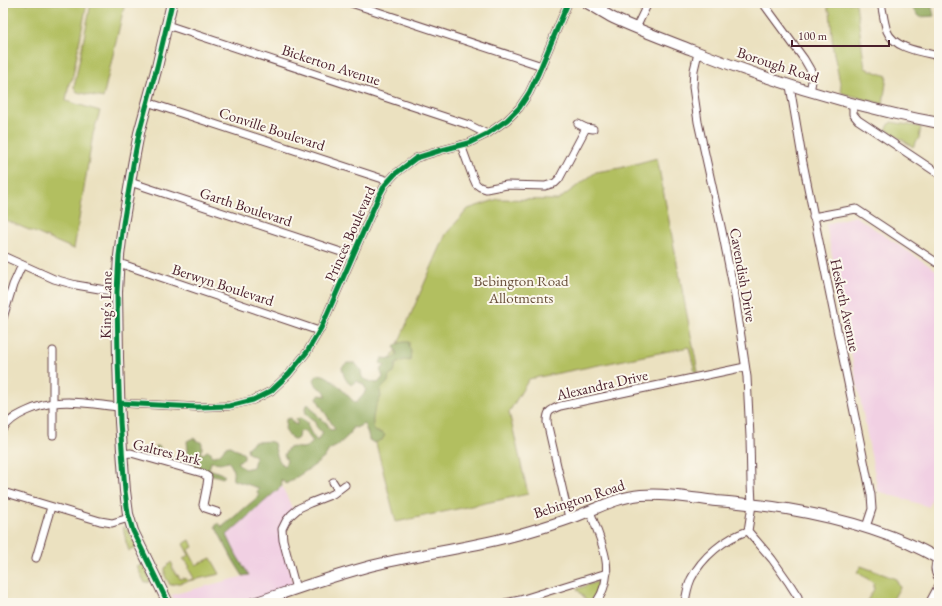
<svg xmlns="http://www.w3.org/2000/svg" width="942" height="606" font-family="'EB Garamond',serif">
  <rect width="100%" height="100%" fill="#fbf7ec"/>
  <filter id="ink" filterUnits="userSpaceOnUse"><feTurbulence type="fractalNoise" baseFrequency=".025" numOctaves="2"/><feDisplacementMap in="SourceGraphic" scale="8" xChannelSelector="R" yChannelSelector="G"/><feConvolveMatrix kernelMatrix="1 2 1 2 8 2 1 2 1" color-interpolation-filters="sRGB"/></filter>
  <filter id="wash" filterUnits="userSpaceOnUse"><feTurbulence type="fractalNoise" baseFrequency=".012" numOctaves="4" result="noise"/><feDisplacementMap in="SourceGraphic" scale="16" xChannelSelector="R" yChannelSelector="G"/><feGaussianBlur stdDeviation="0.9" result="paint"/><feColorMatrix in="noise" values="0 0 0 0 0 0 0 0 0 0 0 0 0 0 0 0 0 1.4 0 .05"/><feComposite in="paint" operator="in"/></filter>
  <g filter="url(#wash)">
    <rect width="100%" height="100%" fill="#ebe1c0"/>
    <g fill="#f1d0e3">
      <polygon points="855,216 939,272 939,475 929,507 878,491 826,224"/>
      <polygon points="282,486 293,510 280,529 294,588 244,603 176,603 171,595 249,575 237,556 226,535"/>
    </g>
    <g fill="#b2bf61" stroke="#7e6f46">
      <polygon points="3,3 87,3 72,80 69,83 66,101 100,111 93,134 74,249 3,219"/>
      <polygon points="91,3 125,3 103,98 77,92 74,87"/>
      <polygon points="827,3 856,3 865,68 887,76 883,104 842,93 833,49 830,11 828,11"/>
      <polygon points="891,122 921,127 919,138 913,147 886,129"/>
      <polygon points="657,158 698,372 695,372 689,347 529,379 509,412 528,494 396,522 368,412 446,234 468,209 498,199 558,200 596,172 620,168"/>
      <polygon points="123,527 128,530 137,547 129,551 126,542"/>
      <polygon points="190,540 193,547 188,550 196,565 211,558 220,574 170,585 165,576 165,568 171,562 173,566 172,567 176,575 178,575 180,579 183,578 184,579 186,578 188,581 194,578 188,568 190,567 186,561 185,561 183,559 189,555 183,544"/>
      <polygon points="144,564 150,579 150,582 145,583 137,567"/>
      <polygon points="861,566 896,579 900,587 891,603 866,603 874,589 874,583 857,572"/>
      <path d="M596,582L599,584C598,591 593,598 589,603L577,589Z"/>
    </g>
    <g fill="#8da657" stroke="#6c6241">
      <polygon points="911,3 931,3 934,16 920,17 914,11"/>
      <path d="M404,342H409V347L411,351L410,361L404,360L396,364L394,373L389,376L388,382L380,390L381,397C374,407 371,419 374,431L382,433L385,435L382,440L374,443L369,440L368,434L364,424L356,428L353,427L350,434L337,446L329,450L324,458L315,465L286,484L281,479L282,486L227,535L237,556L249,575L243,576L233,560L215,526L219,523L222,527L259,496L257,492L259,488L233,480C232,476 234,474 233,471C233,467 230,464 228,461L222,463L211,462L209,469L220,473L225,476L223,478L153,457L151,456L155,452L156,446L160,447L162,458C172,461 177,457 187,457L188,450L187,441L193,438L202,443V449L200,452L203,454L207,451L211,452L212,456C219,456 222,453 225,447L230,446L244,454V459L237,462L244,469L253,467L255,459V456L248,453L247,448L254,442C261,442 268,440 274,443C276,451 277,460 284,466L287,461L284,455L288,448C295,446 295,448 301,448C306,448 310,445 313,442L305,431L299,432L298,438L295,440L290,437L285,430L286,419L291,418L293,423L297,425V422L296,419L300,418L307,422C308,429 312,435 317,441L323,432C318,430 315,426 315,421C307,416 305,415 305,407L308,404C315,410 318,419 327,423L328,428L331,430L335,429L318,401L317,397L320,395L326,396L325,392L322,389C317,388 316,385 314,380C315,378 316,376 318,375C329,371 348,398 356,403L364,394L366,389L363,384L356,381L352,385C345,382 343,374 342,367L347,363H355L361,370L362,377L364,379L372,382L378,383L383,377L380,370L385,366L380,363L382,358L393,359L397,355L396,350L394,347L399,343Z"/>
    </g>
  </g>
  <g filter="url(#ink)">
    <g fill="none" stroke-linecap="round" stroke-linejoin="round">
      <defs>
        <g id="street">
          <polyline points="351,3 542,66"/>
          <polyline points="763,3 804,59 811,71 812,81 810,92"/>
          <path d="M881,3C883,12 884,22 887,31C894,49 923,52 939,56"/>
          <polyline points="603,12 605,3"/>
          <polyline points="167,25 469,125 487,134"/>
          <polyline points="636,28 648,3"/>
          <polyline points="698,53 694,70 693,87 698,122 722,231 735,296 747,377 750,437 751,483 752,505 748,531 772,559 789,583 798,597 799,603"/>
          <polyline points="790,86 803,163 871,495 872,509 866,527"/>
          <polyline points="147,102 389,181"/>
          <polyline points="853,104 853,114 858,120 939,174"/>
          <polyline points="578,124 586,128 593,129"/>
          <polyline points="461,145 472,175 476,184 480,187 486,189 491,188 507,185 545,186 555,183 559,179 586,128"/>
          <polyline points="130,182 353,256"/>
          <polyline points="813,217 856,209 939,264"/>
          <polyline points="3,256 54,279 76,285 117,292"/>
          <polyline points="119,263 319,331"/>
          <polyline points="3,318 13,285 22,265"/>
          <polyline points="53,351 53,435"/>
          <polyline points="119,403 197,407 229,406 253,400 271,391 289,374 307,352 321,328 336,294 378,198 385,185 395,174 416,158 442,150 469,143 487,134 507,120 519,108 529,93 538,74 568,3"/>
          <path d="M3,430C8,420 18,415 27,411C36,407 45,404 54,403C75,400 98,405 119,407"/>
          <polyline points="122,454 131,453 202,473 208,477 207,485 203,505 205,508 217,512"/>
          <polyline points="333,482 338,490"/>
          <polyline points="3,492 100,521 112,523 129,518"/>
          <path d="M590,511C601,543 618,571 596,603"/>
          <path d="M569,518L547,422C547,411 550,410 560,406L745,367"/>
          <polyline points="36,558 51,507"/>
          <polyline points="296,589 283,540 282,529 286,521 291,515 299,508 310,503 333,494 345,485"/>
          <polyline points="505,603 520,600 607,573"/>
          <path d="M685,603C686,595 688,586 691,579C702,557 725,538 748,531"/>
        </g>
        <g id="secondary">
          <path d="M587,3C596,8 604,13 613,18C639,30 666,40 692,50C772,82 854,107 939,123"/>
          <polyline points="168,603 133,531 128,514 125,491 120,422 118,358 117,292 119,256 123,224 133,165 139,133 157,67 172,3"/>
          <path d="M253,603C295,590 336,574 379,564C422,554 466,548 509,537C532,531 555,524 577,516C598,508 618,497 641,495C666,493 692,498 716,501C740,503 764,505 787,509C839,518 893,532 939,559C936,565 935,570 939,576"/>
          <polyline points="931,603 939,588"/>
        </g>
      </defs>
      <use href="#street" stroke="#623c41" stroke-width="9"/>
      <use href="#secondary" stroke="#623c41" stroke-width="12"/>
      <use href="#street" stroke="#fff" stroke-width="7"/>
      <use href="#secondary" stroke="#fff" stroke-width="10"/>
      <defs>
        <g id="cycleway">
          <polyline points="119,403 197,407 229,406 253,400 271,391 289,374 307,352 321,328 336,294 378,198 385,185 395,174 416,158 442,150 469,143 487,134 507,120 519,108 529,93 538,74 568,3"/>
          <polyline points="168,603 133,531 128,514 125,491 120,422 118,358 117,292 119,256 123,224 133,165 139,133 157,67 172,3"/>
        </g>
      </defs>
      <use href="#cycleway" stroke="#fbf7ec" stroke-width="8"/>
      <use href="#cycleway" stroke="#00873e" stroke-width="5"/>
    </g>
  </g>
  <g text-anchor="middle" stroke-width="4" stroke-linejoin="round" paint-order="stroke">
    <g font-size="15" fill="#4a1f2b" stroke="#fbf7ec">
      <text transform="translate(331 65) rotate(18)" y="5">Bickerton Avenue</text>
      <text transform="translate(778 65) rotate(18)" y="5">Borough Road</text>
      <text transform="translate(272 129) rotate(18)" y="5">Conville Boulevard</text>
      <text transform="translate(246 207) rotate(18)" y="5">Garth Boulevard</text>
      <text transform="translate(350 234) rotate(-66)" y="5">Princes Boulevard</text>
      <text transform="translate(743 275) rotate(80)" y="5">Cavendish Drive</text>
      <text transform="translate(223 285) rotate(18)" y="5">Berwyn Boulevard</text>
      <text transform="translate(106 305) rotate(-89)" y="5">King's Lane</text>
      <text transform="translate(845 305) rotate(78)" y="5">Hesketh Avenue</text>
      <text transform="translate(602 385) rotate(-13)" y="5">Alexandra Drive</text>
      <text transform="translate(167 452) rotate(14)" y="5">Galtres Park</text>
      <text transform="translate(579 499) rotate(-18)" y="5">Bebington Road</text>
    </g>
    <g font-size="15" fill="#694f3b" stroke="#fbf7ec">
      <text x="521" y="286">Bebington Road<tspan x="521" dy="17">Allotments</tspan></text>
    </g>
  </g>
  <rect width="942" height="606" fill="none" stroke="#fbf7ec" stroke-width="16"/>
  <path d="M792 40v6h97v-6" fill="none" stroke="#4a1f2b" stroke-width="2"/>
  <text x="798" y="40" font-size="12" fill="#4a1f2b" stroke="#fbf7ec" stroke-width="3" paint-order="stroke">100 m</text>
</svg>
